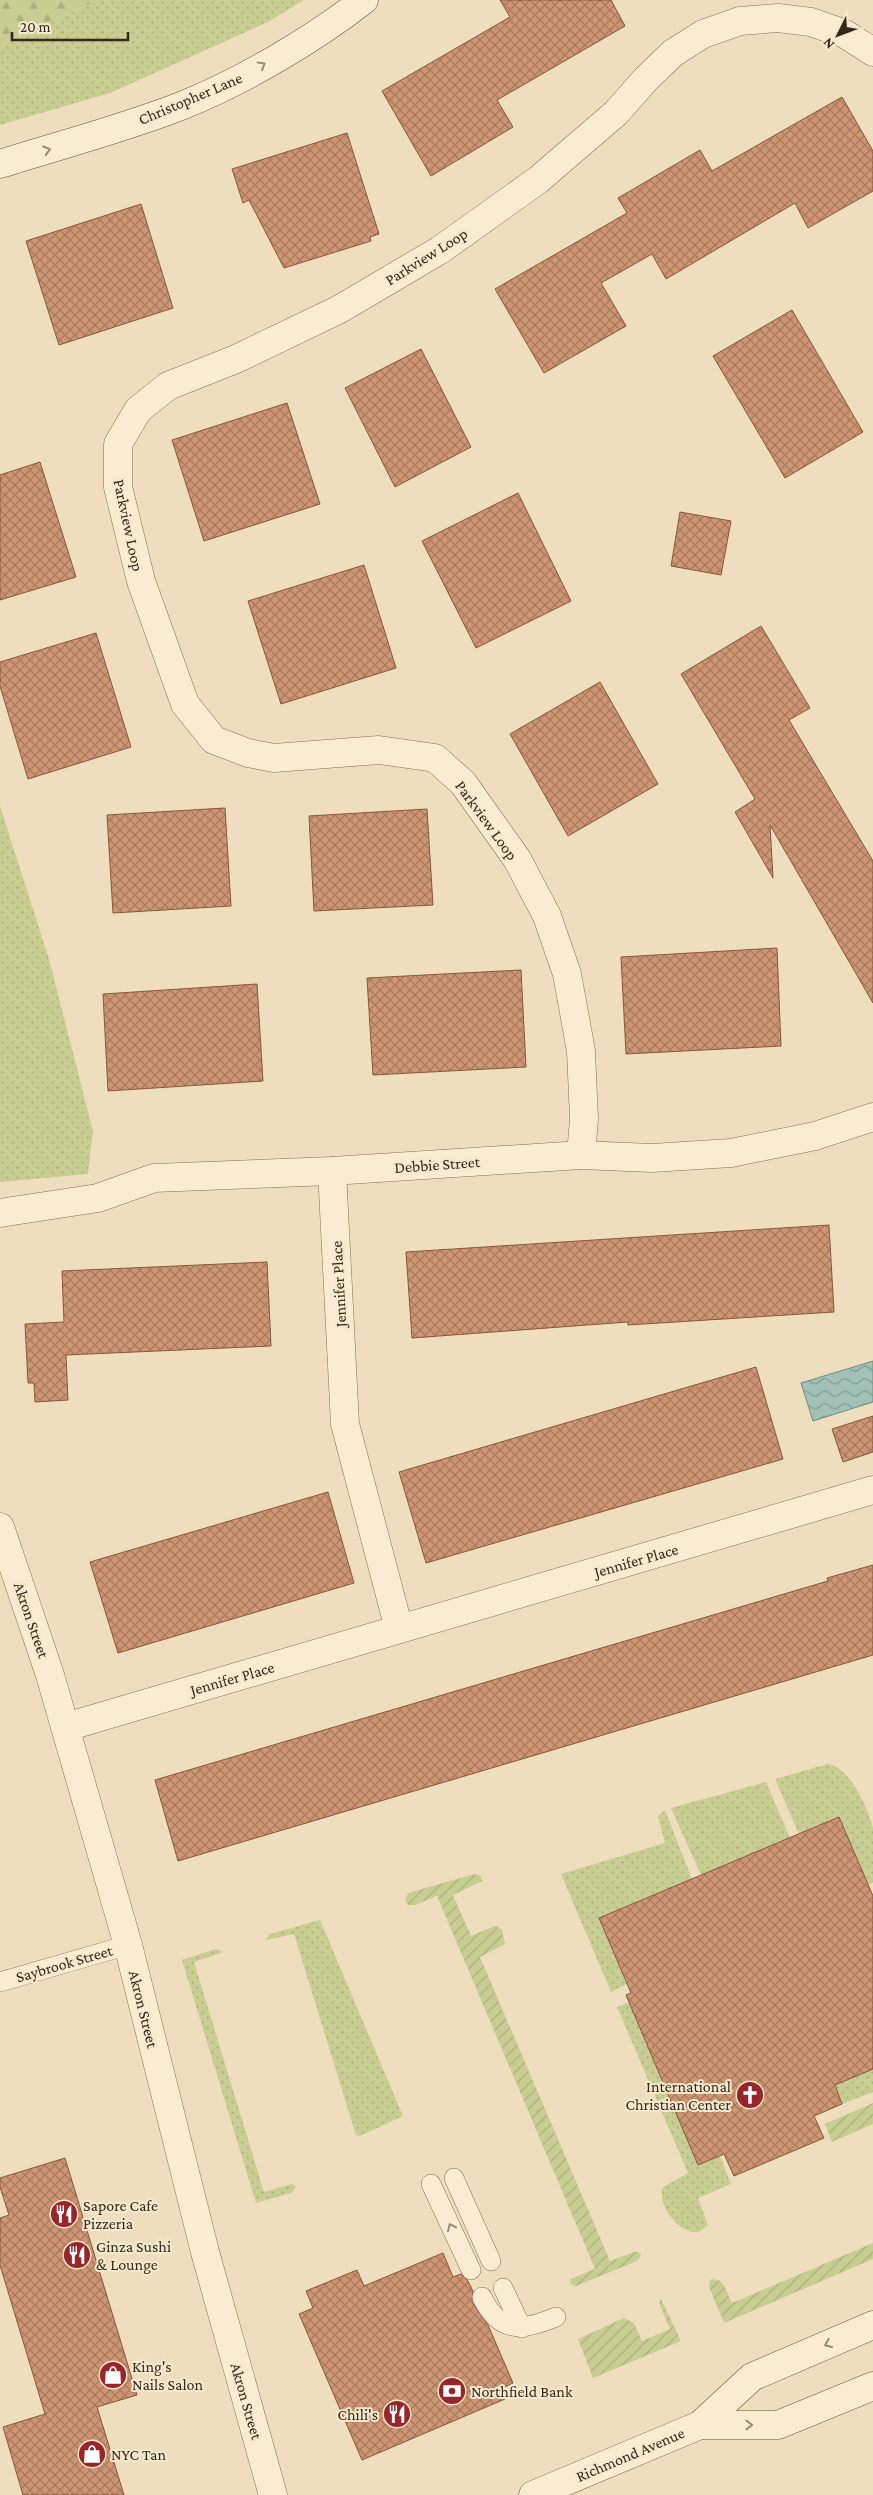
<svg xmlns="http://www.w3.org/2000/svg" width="873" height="2495" font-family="'Crimson Pro',serif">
  <defs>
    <pattern id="grass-dots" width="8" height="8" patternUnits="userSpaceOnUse" patternTransform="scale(1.25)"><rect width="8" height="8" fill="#c8cd92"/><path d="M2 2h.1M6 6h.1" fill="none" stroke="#acb07d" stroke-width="1.8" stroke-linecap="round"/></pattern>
    <pattern id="forest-firs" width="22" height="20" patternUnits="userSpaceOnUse" patternTransform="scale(1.25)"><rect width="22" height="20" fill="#c8cd92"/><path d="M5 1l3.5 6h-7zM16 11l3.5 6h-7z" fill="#acb07d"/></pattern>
    <pattern id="garden-furrows" width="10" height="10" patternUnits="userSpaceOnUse" patternTransform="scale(1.25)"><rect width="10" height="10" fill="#c8cd92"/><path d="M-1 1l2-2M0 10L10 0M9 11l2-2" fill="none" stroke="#acb07d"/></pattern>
    <pattern id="water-waves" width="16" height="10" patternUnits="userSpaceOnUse" patternTransform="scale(1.25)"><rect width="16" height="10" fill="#a1c0b6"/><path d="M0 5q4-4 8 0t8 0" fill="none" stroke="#849c93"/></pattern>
    <pattern id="building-cross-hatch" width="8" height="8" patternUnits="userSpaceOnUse" patternTransform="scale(1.25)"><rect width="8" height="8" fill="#ce9572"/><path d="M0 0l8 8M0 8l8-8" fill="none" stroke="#a87a5d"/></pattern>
  </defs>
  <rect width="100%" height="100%" fill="#efdebe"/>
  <g fill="url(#grass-dots)">
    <polygon points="98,0 304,0 268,22 110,93 0,125 0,46"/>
    <polygon points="0,806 49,959 93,1131 88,1174 0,1182"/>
    <path d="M828,1764C851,1768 867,1807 873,1828C873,1844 873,1866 873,1882L868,1885L839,1817L799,1834L775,1779Z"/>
    <polygon points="766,1782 790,1838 701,1875 671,1808"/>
    <polygon points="665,1810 692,1879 599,1918 627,1984 611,1992 561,1874 665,1843 658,1816"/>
    <polygon points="320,1920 403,2116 360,2136 356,2135 294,1934 266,1940 270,1934"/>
    <polygon points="216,1949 223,1952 194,1962 264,2192 292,2184 296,2187 291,2193 256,2203 182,1960"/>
    <path d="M629,2002L698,2165L720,2156L731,2184L698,2198L708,2225L699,2232C679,2235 656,2204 663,2187L688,2173L617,2007Z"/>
    <polygon points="873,2069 873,2092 842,2104 835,2085"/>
  </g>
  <polygon fill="url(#forest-firs)" points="0,0 98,0 0,46"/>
  <g fill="url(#garden-furrows)">
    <polygon points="474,1874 481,1876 482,1881 453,1895 471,1936 492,1927 496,1926 502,1930 505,1944 480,1957 610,2261 634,2252 638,2252 641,2255 637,2261 576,2286 570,2284 571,2279 595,2269 437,1896 415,1905 408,1905 405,1900 408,1893"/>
    <polygon points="873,2103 873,2124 832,2142 825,2124"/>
    <path d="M873,2243V2259L724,2323L709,2287L710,2280C724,2275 727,2294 732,2303Z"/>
    <polygon points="661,2299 681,2341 593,2378 578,2339 624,2318 634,2323 642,2341 670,2329 659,2303"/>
  </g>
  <polygon fill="url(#water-waves)" stroke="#698e83" points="873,1361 873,1402 813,1421 801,1383"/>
  <g fill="url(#building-cross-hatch)" stroke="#87573c">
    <polygon points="500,0 611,0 625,26 497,100 513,127 431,176 382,91 510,17"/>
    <polygon points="842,97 873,151 873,191 808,228 795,203 666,279 652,254 601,283 626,326 544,373 495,289 627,213 618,198 700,150 712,171"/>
    <polygon points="347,133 379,234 370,237 371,241 284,268 249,200 243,203 232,169"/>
    <polygon points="141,204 173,308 59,345 26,241"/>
    <polygon points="792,310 863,432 785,478 713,356"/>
    <polygon points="421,349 471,447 395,487 345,388"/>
    <polygon points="287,403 320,504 204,541 172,440"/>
    <polygon points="40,462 76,577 0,600 0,475"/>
    <polygon points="518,493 571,601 476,648 422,541"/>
    <polygon points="680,512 731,521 721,575 671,566"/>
    <polygon points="364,565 396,668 281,704 248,601"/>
    <polygon points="761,626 810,708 789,720 873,861 873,1003 770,825 773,878 735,812 755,799 681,674"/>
    <polygon points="96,633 131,747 28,779 0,686 0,662"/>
    <polygon points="600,682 658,784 568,836 510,734"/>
    <polygon points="225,808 231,906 113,913 107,815"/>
    <polygon points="427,809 433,905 314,911 309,816"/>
    <polygon points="777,948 781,1046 626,1054 621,957"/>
    <polygon points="521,970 526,1067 373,1075 367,978"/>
    <polygon points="257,984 263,1081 108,1091 103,994"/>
    <polygon points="829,1225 834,1312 628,1325 628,1322 412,1338 406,1252"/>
    <polygon points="267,1262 271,1346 66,1355 68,1400 35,1402 34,1383 28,1383 25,1324 64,1322 62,1271"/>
    <polygon points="756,1367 783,1459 426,1563 399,1472"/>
    <polygon points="873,1416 873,1452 843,1462 832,1429"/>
    <polygon points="328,1492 354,1583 118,1653 90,1562"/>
    <polygon points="873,1565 873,1655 178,1861 155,1780 828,1581 827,1578"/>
    <polygon points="839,1817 873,1896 873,2069 835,2085 842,2104 814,2116 824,2138 734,2176 724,2154 698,2165 626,1995 631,1993 599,1918"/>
    <polygon points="65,2158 137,2395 97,2407 124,2495 23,2495 3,2427 45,2414 0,2265 0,2218 9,2215 0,2187 0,2178"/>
    <polygon points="443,2253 453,2277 461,2274 468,2281 473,2291 472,2302 488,2325 513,2383 501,2389 505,2399 362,2460 299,2314 313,2308 306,2291 357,2270 364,2286"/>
  </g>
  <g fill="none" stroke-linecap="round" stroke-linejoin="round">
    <defs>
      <g id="service">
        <polyline points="0,1982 128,1945"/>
        <polyline points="454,2178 491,2261"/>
        <polyline points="431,2184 471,2270"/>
        <polyline points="503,2288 522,2328"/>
        <path d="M482,2297C499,2334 523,2331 556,2317"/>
      </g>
      <g id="minor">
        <polyline points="581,1155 584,1119 581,1051 567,974 547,916 517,859 463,783 435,758 379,750 274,758 248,753 214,740 185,704 141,581 118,487 118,444 138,410 168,386 236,359 340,309 440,250 538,180 616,113 646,79 673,53 703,34 740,21 778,18 811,22 845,34 873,52"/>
        <polyline points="332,1171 345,1424 399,1629"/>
        <polyline points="0,1213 98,1198 154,1178 332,1171 581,1155 652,1158 731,1153 815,1136 873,1117"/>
        <polyline points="0,1527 50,1675 128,1945 205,2252 273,2495"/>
        <polyline points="66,1727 873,1490"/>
      </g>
      <g id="secondary">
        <path d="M0,164C60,145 122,129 181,106C243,81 311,41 364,0"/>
        <polyline points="700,2425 778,2425 873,2386"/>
        <polyline points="533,2495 700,2425 752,2377 873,2325"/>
      </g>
    </defs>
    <use href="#service" stroke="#876e56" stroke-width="20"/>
    <use href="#minor" stroke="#876e56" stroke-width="29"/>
    <use href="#secondary" stroke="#69503a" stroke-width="29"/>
    <use href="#service" stroke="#faecd1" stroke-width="19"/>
    <use href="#minor" stroke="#faecd1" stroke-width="28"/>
    <use href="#secondary" stroke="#faecd1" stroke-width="28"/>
  </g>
  <defs><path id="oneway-chevron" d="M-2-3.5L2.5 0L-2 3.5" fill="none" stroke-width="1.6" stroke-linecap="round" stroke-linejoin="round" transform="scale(1.25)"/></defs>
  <g stroke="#988a76">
    <use href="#oneway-chevron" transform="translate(262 65) rotate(-30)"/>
    <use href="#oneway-chevron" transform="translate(47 150) rotate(-17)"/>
    <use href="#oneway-chevron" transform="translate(451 2227) rotate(-115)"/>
    <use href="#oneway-chevron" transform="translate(828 2344) rotate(157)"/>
    <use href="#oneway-chevron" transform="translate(749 2425)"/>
  </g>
  <defs>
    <symbol id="church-disc" viewBox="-11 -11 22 22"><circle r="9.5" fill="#98252a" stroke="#f6e9cd"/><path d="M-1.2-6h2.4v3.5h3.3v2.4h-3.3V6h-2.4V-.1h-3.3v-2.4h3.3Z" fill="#fff"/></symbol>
    <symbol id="restaurant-disc" viewBox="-11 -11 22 22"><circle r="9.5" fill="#98252a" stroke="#f6e9cd"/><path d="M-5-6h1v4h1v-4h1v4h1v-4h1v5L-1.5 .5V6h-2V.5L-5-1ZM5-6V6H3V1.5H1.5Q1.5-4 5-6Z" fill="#fff"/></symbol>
    <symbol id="shop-disc" viewBox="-11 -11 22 22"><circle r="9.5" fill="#98252a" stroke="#f6e9cd"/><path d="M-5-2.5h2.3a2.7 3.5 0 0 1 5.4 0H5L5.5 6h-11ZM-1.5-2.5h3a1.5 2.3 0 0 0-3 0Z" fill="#fff"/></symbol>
    <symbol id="bank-disc" viewBox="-11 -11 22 22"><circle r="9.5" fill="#98252a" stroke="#f6e9cd"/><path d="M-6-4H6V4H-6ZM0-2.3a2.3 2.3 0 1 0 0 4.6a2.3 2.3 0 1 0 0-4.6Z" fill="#fff"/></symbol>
  </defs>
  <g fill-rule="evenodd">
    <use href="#church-disc" x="734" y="2079" width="32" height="32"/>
    <use href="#restaurant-disc" x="48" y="2198" width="32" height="32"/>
    <use href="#restaurant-disc" x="61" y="2239" width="32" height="32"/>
    <use href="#shop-disc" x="97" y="2359" width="32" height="32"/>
    <use href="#bank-disc" x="436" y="2375" width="32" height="32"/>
    <use href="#restaurant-disc" x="381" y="2398" width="32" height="32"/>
    <use href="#shop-disc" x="76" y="2438" width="32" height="32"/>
  </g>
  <g text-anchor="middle" stroke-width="4" stroke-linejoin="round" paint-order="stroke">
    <g font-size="16" fill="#36271b" stroke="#f6e9cd">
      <text transform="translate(190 98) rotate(-23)" y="6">Christopher Lane</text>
      <text transform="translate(426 256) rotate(-32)" y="6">Parkview Loop</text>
      <text transform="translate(129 525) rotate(78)" y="6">Parkview Loop</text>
      <text transform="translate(487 820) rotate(54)" y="6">Parkview Loop</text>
      <text transform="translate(437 1164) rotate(-4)" y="6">Debbie Street</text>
      <text transform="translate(338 1284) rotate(-93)" y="6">Jennifer Place</text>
      <text transform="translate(636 1560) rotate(-16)" y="6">Jennifer Place</text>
      <text transform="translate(32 1620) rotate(71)" y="6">Akron Street</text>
      <text transform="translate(232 1678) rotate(-16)" y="6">Jennifer Place</text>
      <text transform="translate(64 1963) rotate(-16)" y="6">Saybrook Street</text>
      <text transform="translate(144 2009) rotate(76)" y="6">Akron Street</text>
      <text transform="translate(247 2401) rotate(74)" y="6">Akron Street</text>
      <text transform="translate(630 2454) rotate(-23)" y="6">Richmond Avenue</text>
    </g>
    <g font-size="16" fill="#36271b" stroke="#f6e9cd" text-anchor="start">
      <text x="731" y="2092" text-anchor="end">International<tspan x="731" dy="18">Christian Center</tspan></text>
      <text x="83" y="2211">Sapore Cafe<tspan x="83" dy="18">Pizzeria</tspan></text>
      <text x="96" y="2252">Ginza Sushi<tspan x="96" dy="18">&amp; Lounge</tspan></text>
      <text x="132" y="2372">King's<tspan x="132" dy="18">Nails Salon</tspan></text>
      <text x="471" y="2397">Northfield Bank</text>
      <text x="378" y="2420" text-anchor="end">Chili's</text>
      <text x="111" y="2460">NYC Tan</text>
    </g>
  </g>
  <g transform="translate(838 35) rotate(228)" stroke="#f6e9cd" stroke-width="4" paint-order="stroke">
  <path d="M0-4L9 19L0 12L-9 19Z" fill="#36271b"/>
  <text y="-8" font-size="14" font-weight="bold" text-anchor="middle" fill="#36271b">N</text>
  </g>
  <path d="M12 32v8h116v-8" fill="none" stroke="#36271b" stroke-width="2.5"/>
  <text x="20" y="32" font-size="15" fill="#36271b" stroke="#f6e9cd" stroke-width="4" paint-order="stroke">20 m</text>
</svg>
